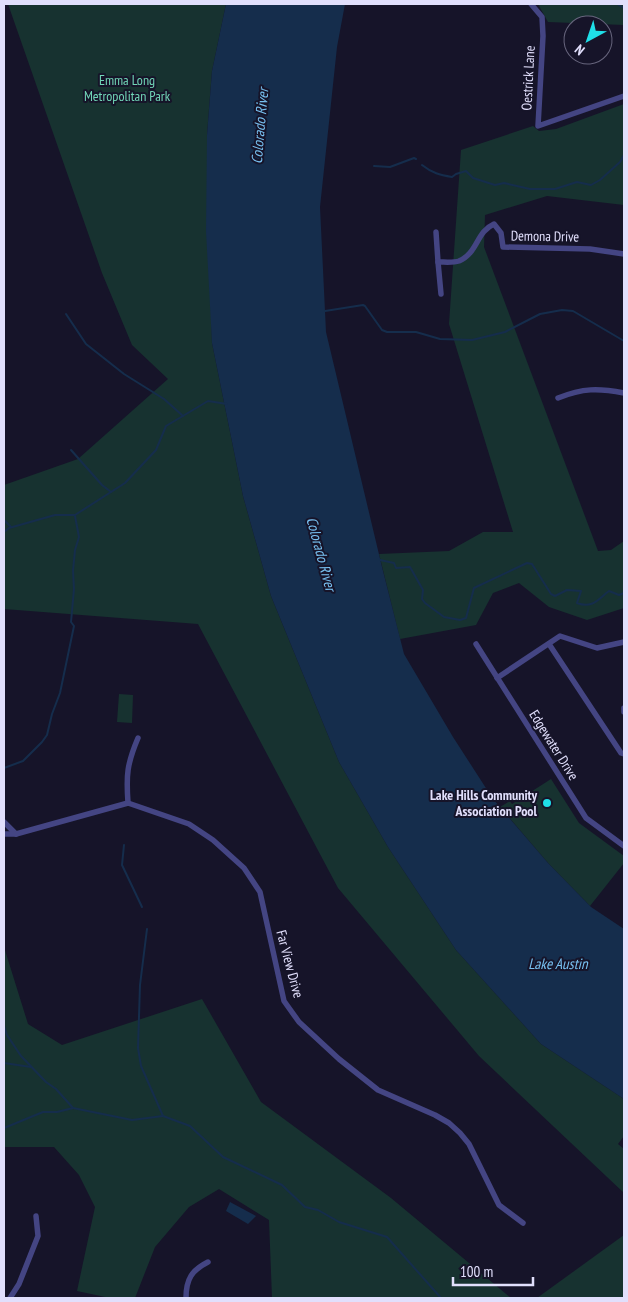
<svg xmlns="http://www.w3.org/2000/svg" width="628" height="1302" font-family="'PT Sans Narrow',sans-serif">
  <rect width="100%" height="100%" fill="#161429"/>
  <g fill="#173230">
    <polygon points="8,4 226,4 212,71 207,135 212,343 243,496 271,596 339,762 388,847 456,950 541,1044 624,1099 624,1136 618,1144 624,1149 624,1193 479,1056 338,888 198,624 4,609 4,485 78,459 168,379 132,345 102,273"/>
    <polygon points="538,4 624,4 624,25 548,22"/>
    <polygon points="624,104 624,205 547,196 485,215 484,247 598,551 611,550 624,541 624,608 587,620 549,607 519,583 493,593 476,625 400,639 379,554 449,551 483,532 513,532 449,324 461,150 533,126 539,131 556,129"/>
    <polygon points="119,694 133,695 132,723 117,722"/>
    <polygon points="551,779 579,823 624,856 624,863 590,906 548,863 500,807 510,801 512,804"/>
    <polygon points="4,947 28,1024 62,1045 202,999 261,1102 391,1198 511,1298 272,1298 269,1220 219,1189 189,1207 155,1247 135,1298 110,1298 77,1291 95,1207 79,1175 54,1147 4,1147"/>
    <polygon points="624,1235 624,1298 537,1298"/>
  </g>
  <g fill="#152d4c">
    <polygon points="226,4 345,4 337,47 320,207 326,332 382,567 404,654 453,737 493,799 548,863 591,907 624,929 624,1099 541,1044 456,950 388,847 339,762 271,596 243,496 212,343 206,231 207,135 212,71"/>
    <polygon points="230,1202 256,1216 248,1224 226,1211"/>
  </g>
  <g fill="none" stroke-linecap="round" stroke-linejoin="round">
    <g stroke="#152d4c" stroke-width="2">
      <polyline points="617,4 624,8"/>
      <path d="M422,165C432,173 440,175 452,177L456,174L466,171L473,178L495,185L504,183L530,189H555L577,182L591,185L600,180L620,162L624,155"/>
      <polyline points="374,166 390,167 414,158 416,159"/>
      <polyline points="325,311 363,305 365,306 382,330 387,332 416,332 440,339 472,340 505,332 540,314 562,310 573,311 624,341"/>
      <polyline points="66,314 86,344 124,374 164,399 183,416"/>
      <polyline points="71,450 102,485 111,492"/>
      <polyline points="4,520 11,527"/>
      <polyline points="4,532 9,528 55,515 75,515 125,483 156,450 166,426 208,401 227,404"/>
      <path d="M380,560L394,563L396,568L410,567L423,590L422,599L425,603L444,617L460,620L466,618L474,588L527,563L532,564L551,594L555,596L567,590L581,591L577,603C593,609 598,599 609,591L619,595L624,593"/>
      <polyline points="4,768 23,761 42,742 47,735 52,714 60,693 74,626 71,622 74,589 73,571 75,550 79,537 75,516"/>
      <polyline points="124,845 122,865 142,907"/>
      <polyline points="147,929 140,985 138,1048 141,1066 163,1116 190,1126 223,1157 282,1185 305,1207 318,1210 339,1222 387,1237 441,1298"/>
      <polyline points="4,1026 7,1035 21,1056 46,1082 56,1089 73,1108 132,1120 163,1116"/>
      <polyline points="4,1063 31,1067"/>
      <polyline points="4,1128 43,1112 57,1112 73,1108"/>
    </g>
    <g stroke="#444583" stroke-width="5.5">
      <polyline points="531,4 542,17 543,36 538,126 624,96"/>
      <path d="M436,232L438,262C445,262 453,263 459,261C478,253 476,232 494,224L501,233L503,247L590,249L624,254"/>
      <polyline points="438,262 441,294"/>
      <path d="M558,398C583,388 598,388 624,393"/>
      <polyline points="476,644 586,818 624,846"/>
      <polyline points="549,644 621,753 624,754"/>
      <polyline points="497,678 560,636 597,648 624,642"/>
      <polyline points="624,708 624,712"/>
      <path d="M128,803C126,775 127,764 138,738"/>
      <polyline points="4,822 16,834"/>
      <polyline points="4,834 16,834 128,803 189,824 213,840 244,868 260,892 284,1001 299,1022 339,1059 378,1090 435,1115 449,1123 460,1133 469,1144 499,1205 523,1223"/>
      <polyline points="10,1298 19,1284 38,1236 36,1216"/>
      <path d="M186,1298C186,1279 192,1270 208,1262"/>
    </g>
  </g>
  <circle fill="#1fdfe8" stroke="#161429" stroke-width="2" cx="547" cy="803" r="5"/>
  <g text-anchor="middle" stroke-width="4" stroke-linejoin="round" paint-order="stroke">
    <g font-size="14" fill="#e1dffc" stroke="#161429">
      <text transform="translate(528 78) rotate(-87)" y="5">Oestrick Lane</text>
      <text transform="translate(545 236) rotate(1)" y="5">Demona Drive</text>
      <text transform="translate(554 745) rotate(58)" y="5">Edgewater Drive</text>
      <text transform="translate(290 964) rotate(75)" y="5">Far View Drive</text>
    </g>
    <g font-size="14" fill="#71d6b7" stroke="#161429">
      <text x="127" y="85">Emma Long<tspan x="127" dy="16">Metropolitan Park</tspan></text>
    </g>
    <g font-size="14" font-weight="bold" fill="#e1dffc" stroke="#161429" text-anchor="end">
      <text x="537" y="800">Lake Hills Community<tspan x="537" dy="16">Association Pool</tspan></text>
    </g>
    <g font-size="15" font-style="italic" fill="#78c0f1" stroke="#161429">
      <text transform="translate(260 126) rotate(-85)" y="5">Colorado River</text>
      <text transform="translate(321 554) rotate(75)" y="5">Colorado River</text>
      <text x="558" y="969">Lake Austin</text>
    </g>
  </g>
  <rect width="628" height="1302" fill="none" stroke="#e1dffc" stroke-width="10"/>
  <g transform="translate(588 40) rotate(220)"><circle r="24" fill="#161429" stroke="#67657d"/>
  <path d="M0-4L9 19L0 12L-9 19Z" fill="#1fdfe8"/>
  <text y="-8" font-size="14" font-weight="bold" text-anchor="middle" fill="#e1dffc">N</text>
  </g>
  <path d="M453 1277v8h80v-8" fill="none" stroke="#e1dffc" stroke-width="2.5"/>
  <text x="460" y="1277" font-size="15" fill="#e1dffc" stroke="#161429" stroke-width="4" paint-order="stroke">100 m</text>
</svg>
